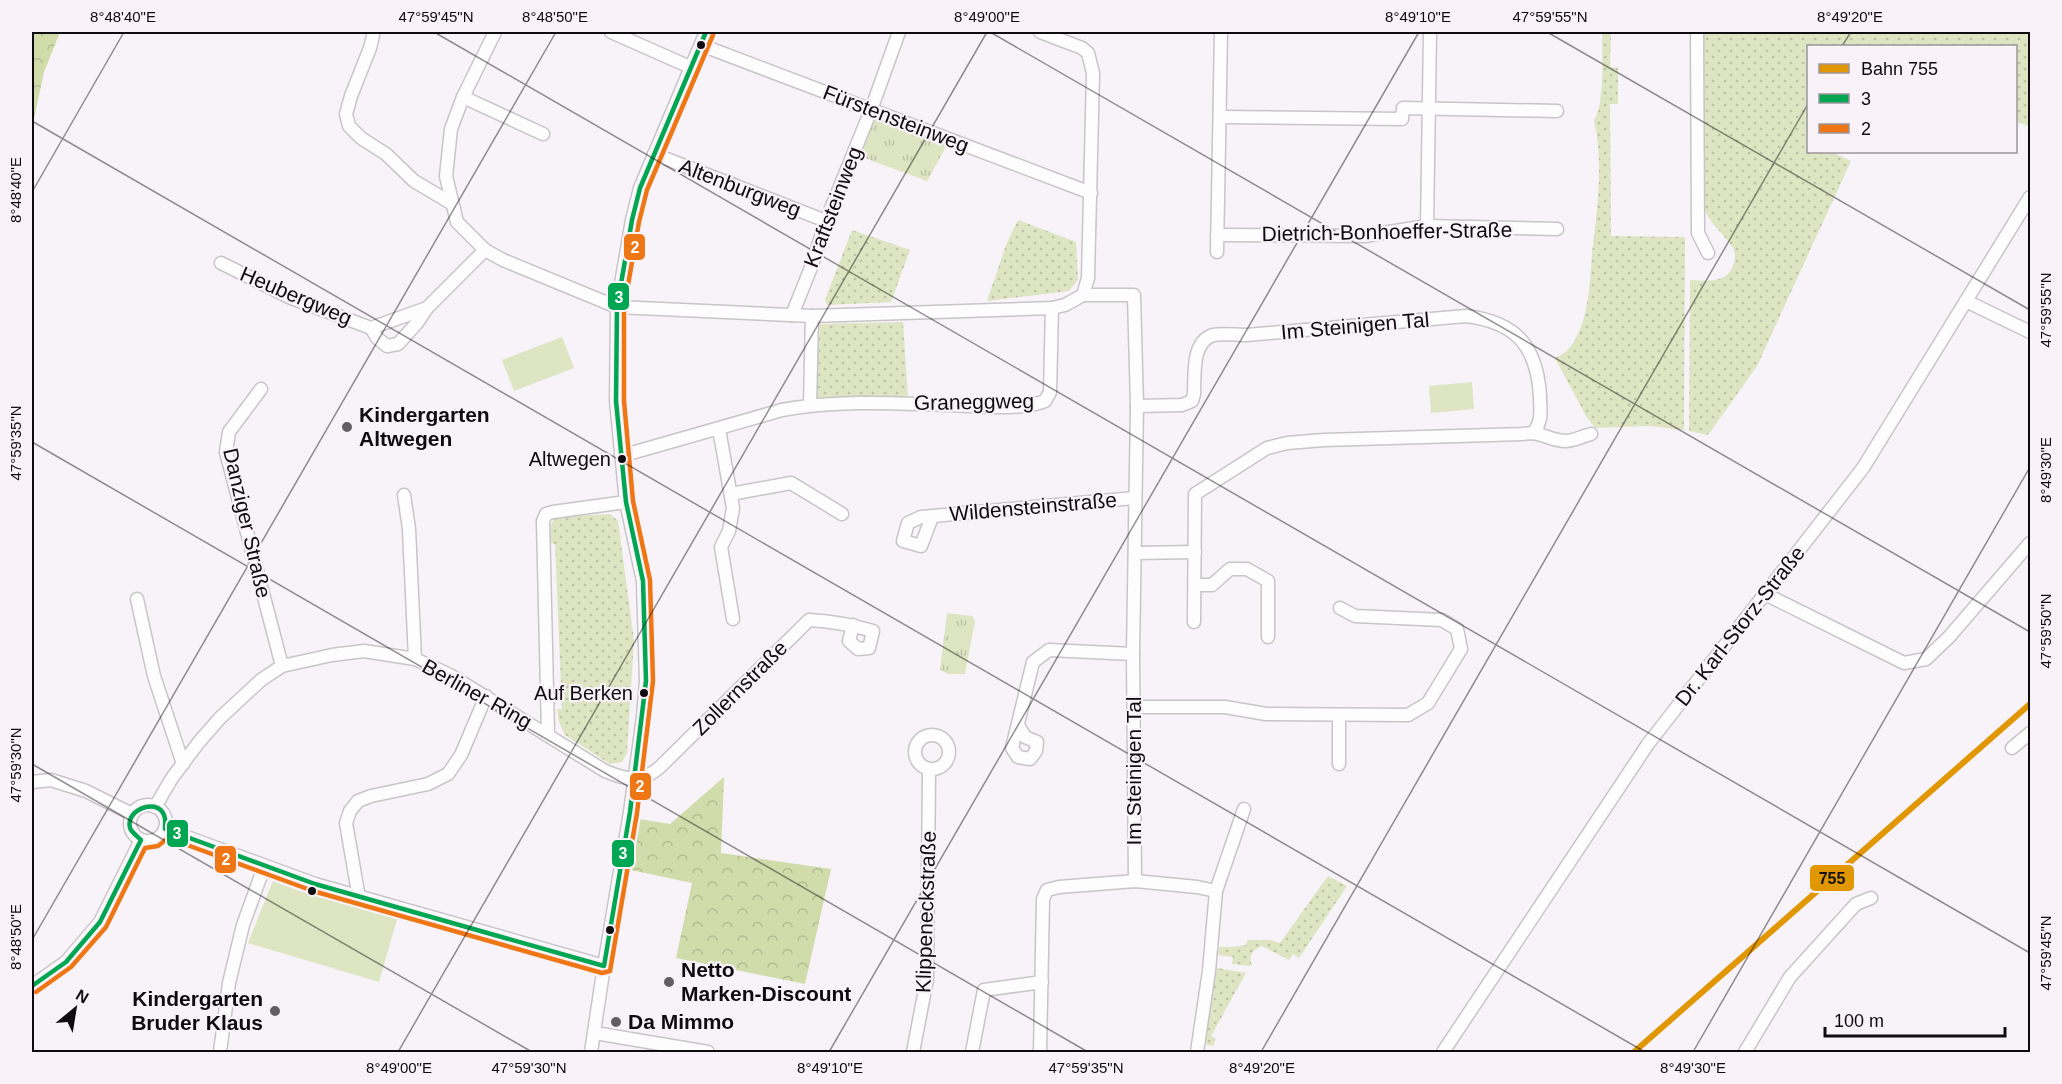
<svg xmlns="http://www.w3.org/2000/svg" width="2062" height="1084" font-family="Arial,sans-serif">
  <defs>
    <pattern id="grass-dots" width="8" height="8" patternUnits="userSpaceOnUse" patternTransform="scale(1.5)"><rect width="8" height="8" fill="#dde5c2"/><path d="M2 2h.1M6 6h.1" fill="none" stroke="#bcc3a6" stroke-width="1.8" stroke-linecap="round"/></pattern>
    <pattern id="forest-crowns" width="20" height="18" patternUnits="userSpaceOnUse" patternTransform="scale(1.5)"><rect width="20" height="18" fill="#d1dcab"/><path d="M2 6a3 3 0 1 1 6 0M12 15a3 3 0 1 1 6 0" fill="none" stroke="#b2bc92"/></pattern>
    <pattern id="park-tufts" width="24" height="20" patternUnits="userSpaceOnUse" patternTransform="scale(1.5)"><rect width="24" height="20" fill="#dde5c2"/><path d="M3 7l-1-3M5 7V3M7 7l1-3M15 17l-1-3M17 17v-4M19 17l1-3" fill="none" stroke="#bcc3a6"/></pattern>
  </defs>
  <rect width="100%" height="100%" fill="#f8f3f8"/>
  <g fill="url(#grass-dots)">
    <path d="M1602,32H1611L1610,67L1618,68V104H1610L1611,236L1685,237L1684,430L1649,426L1595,428L1586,416L1555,358C1564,354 1570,349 1575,340C1589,316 1590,281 1592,254C1597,210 1604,164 1594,120C1605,106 1602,51 1602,32Z"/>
    <path d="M1704,32H2030V127L2016,121V46H1808V152H1832L1851,161L1757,366L1708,435L1689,431L1690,280C1708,281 1728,284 1734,263C1736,256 1735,250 1731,245C1721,231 1709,223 1703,206Z"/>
    <polygon points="1018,220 1076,242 1078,280 1069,291 987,301 1006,245"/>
    <polygon points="852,230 910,250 891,302 827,305 825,300"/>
    <polygon points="903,322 908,398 815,405 820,324"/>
    <polygon points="610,514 618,521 634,640 627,753 622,762 610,764 565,735 559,722 557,709 562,709 555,544 550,543 551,524 556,517"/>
    <path d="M1328,876L1347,886L1299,958L1293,954L1289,960L1262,946C1252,950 1248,956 1252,966L1232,964L1233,957L1218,955L1219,947H1233L1246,945L1247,940H1270L1280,943Z"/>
    <polygon points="1217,968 1246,973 1211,1036 1216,1039 1213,1046 1205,1044"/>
  </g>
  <g fill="url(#forest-crowns)">
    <polygon points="32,32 60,32 44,72 32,128"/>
    <polygon points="724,777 721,853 831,869 805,984 676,958 692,883 631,870 639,819 670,824"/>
  </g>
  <g fill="url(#park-tufts)">
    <polygon points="871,116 911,129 947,145 927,181 862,157 866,131"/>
    <polygon points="947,613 972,616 975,621 965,674 948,674 940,670"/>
  </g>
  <g fill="#dde5c2">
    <polygon points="562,337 574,368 514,391 502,360"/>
    <polygon points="1472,382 1474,409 1431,413 1429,386"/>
    <polygon points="275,876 337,899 398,916 379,982 248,943"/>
  </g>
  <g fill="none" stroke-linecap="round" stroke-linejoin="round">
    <defs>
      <g id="minor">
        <polyline points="373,32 373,36 370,48 351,96 346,114 349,126 361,138 386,154 414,181 451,203"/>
        <polyline points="495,32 463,97 451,129 446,176 457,222 485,250 503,260 617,307 812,316 1052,308 1065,305 1083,295 1088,278 1093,73 1088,53 1082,48 1040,32"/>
        <polyline points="611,32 690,67"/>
        <polyline points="1697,32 1698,233 1708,253"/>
        <polyline points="701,45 1091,193"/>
        <polyline points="463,97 543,134"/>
        <polyline points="1220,117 1402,119 1403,108 1557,111"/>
        <polyline points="654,154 826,221"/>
        <polyline points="1427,226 1430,32"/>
        <polyline points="1217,235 1364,236 1427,226 1557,229"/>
        <polyline points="1217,252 1221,32"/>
        <polyline points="221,263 291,298 371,328 377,338 387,346 398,344 417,323 427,308 485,250"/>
        <polyline points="1083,295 1134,295 1137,406 1133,654 1135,881"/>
        <polyline points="1966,301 2030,332"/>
        <polyline points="792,315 812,265 826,221 871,110 899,32"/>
        <polyline points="371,328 427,308"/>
        <polyline points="261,389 229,432 226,452 282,666"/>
        <polyline points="810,405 812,316"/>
        <path d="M1137,406L1182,405L1192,401L1194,394C1195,376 1191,342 1213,335C1223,333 1236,335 1247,335L1466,316C1516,322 1537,346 1540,396C1540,409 1543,420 1534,432"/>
        <polyline points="719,429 733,508 729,531 721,547 733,619"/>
        <path d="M621,456L782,410C837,400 893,403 948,405C975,406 1021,411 1045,401L1050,392L1052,308"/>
        <polyline points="731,494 791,483 842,514"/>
        <polyline points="404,495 409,529 415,659"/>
        <polyline points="932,517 921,546 903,541 908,523 921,517 1135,498"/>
        <polyline points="1136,553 1195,552"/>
        <polyline points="1195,585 1212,585 1230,569 1247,569 1268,581 1268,637"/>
        <polyline points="1765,594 1904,663 1926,659 1949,637 2030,543"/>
        <polyline points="137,599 154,676 183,764"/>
        <path d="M1194,622L1195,494L1267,448L1287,443L1324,440L1523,434C1540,430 1549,441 1566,441C1574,441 1583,436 1591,434"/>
        <polyline points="1135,707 1225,707 1266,714 1408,715 1428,703 1461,649 1457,629 1442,620 1355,616 1340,608"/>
        <polyline points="1018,725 1025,737 1037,742 1036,751 1030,759 1018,757 1012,748 1033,662 1049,650 1133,654"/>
        <polyline points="548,734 543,521 546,514 553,512 626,502"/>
        <circle cx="932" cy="752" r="17"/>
        <polyline points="2012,748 2030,733"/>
        <polyline points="1339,764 1339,715"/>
        <polyline points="32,782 51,780 86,791 132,814"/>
        <circle cx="148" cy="823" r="18"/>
        <path d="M155,807L172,778L199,742L220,718L261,680L282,666L332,655L364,651L415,659L450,675L605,771C627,780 641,784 660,767L809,620C831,621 852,625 873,631L869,648L858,649L849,641L853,625"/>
        <polyline points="165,829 315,884 604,966"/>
        <polyline points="1216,891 1244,809"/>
        <polyline points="359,898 346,823 350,811 358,801 371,796 428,784 448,774 461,755 486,696"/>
        <polyline points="32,986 66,962 100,922 141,840"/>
        <polyline points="595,1033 708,1052"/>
        <polyline points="220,1052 229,983 243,925 264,867"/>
        <polyline points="591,1052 604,966 630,812 643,717 646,681 643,581 626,502 616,401 617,307 632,220 640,188 706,32"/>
        <polyline points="913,1052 927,979 929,770"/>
        <polyline points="972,1052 984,990 1042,982"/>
        <polyline points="1040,1052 1043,899 1047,890 1059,887 1135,881 1197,887 1216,891 1209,971 1197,1052"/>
        <polyline points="1443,1052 1648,744 1863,468 2030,197"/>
        <polyline points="1745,1052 1790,977 1856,904 1871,898"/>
      </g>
    </defs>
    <use href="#minor" stroke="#c8c4c8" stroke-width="15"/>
    <use href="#minor" stroke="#fefdfe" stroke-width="12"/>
    <defs>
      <path id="bus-1" d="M32,986L66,962L100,922L141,840C138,837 133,833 131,830C122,812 156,796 164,815C166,819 165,825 165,829L315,884L604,966L630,812L646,681L643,581L626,502L616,401L617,307L632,220L640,188L706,32"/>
      <polyline id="bus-2" points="36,992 71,967 106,927 145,848 158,846 168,838 313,891 602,973 610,971 637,813 653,681 650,580 633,501 624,401 624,308 639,222 647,190 713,35"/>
    </defs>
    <use href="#bus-1" stroke="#f9f2f9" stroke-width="9"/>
    <use href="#bus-2" stroke="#f9f2f9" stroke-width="9"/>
    <use href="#bus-1" stroke="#00a651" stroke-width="4.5"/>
    <use href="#bus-2" stroke="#ee7614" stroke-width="4.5"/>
    <defs>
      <polyline id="rail-1" points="1634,1052 2030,704"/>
    </defs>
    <use href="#rail-1" stroke="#f9f2f9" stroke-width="10"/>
    <use href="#rail-1" stroke="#e09702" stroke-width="6"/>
  </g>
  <path fill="none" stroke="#0f0c0f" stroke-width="1.5" stroke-opacity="0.45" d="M434,32L2030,953M990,32L2030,632M1547,32L2030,310M1842,46L1851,32M32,121L1645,1052M32,192L124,32M32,442L1088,1052M32,764L532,1052M32,940L556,32M398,1052L987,32M829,1052L1419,32M1261,1052L1808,104M1693,1052L2030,467"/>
  <g fill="#0f0c0f" stroke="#f9f2f9" stroke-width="2">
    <circle cx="701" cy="45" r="5"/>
    <circle cx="622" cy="459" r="5"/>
    <circle cx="644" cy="693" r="5"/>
    <circle cx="312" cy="891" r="5"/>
    <circle cx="610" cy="930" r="5"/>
  </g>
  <g fill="#615d61" stroke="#f9f2f9" stroke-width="2">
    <circle cx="347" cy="427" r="6"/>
    <circle cx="669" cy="982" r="6"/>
    <circle cx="275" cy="1011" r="6"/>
    <circle cx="616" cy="1022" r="6"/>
  </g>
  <g text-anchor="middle" stroke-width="4.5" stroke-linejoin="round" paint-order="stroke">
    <g font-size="20" fill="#0f0c0f" stroke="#f9f2f9" text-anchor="end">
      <text x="611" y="466">Altwegen</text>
      <text x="633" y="700">Auf Berken</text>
    </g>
    <g font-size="21" fill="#0f0c0f" stroke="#f9f2f9">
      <text transform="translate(896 119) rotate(21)" y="7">Fürstensteinweg</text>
      <text transform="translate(740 188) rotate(21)" y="7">Altenburgweg</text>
      <text transform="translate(833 207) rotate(-69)" y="7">Kraftsteinweg</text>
      <text transform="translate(1387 232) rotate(-1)" y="7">Dietrich-Bonhoeffer-Straße</text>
      <text transform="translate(296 296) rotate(23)" y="7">Heubergweg</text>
      <text transform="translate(1355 326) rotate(-5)" y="7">Im Steinigen Tal</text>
      <text transform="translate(974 402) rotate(-1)" y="7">Graneggweg</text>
      <text transform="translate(1033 507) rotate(-5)" y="7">Wildensteinstraße</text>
      <text transform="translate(247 523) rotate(77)" y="7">Danziger Straße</text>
      <text transform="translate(1740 626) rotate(-52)" y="7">Dr. Karl-Storz-Straße</text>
      <text transform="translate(740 688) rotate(-45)" y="7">Zollernstraße</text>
      <text transform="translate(477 694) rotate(29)" y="7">Berliner Ring</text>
      <text transform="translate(1134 771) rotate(-90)" y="7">Im Steinigen Tal</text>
      <text transform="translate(926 912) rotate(-88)" y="7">Klippeneckstraße</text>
    </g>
    <g font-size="21" font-weight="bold" fill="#0f0c0f" stroke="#f9f2f9" text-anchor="start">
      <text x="359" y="422">Kindergarten<tspan x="359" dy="24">Altwegen</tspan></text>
      <text x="681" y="977">Netto<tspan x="681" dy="24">Marken-Discount</tspan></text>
      <text x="263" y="1006" text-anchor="end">Kindergarten<tspan x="263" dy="24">Bruder Klaus</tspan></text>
      <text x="628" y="1029">Da Mimmo</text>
    </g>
  </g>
  <g stroke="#f9f2f9" stroke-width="2">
    <rect x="623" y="233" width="23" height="28" rx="6" fill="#ee7614"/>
    <rect x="607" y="282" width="23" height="29" rx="6" fill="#00a651"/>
    <rect x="629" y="772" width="23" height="29" rx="6" fill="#ee7614"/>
    <rect x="166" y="819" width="23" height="29" rx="6" fill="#00a651"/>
    <rect x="611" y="839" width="24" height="29" rx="6" fill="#00a651"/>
    <rect x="214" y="845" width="23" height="29" rx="6" fill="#ee7614"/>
    <rect x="1809" y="864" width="46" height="28" rx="6" fill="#e09702"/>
  </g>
  <g font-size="16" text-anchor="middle" font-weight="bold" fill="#fff">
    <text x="635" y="253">2</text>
    <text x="619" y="303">3</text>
    <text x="640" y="792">2</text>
    <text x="177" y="839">3</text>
    <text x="623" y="859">3</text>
    <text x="226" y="865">2</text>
  </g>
  <g font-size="16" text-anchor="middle" font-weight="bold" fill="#111">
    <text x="1832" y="884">755</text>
  </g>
  <rect width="2062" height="1084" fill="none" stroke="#f9f2f9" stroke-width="66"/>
  <rect x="1807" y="45" width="210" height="108" fill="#f9f2f9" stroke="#9b969b" stroke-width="1.5"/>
  <rect x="1819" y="64" width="30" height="9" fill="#e09702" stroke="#9b969b" stroke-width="1.5"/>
  <text x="1861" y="75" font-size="18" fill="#0f0c0f">Bahn 755</text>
  <rect x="1819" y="94" width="30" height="9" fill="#00a651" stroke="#9b969b" stroke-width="1.5"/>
  <text x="1861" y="105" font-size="18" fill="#0f0c0f">3</text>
  <rect x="1819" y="124" width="30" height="9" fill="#ee7614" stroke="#9b969b" stroke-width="1.5"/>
  <text x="1861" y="135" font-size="18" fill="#0f0c0f">2</text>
  <g transform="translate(75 1009) rotate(30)" stroke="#f9f2f9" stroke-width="4.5" paint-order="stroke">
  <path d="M0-4.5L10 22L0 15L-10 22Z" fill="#0f0c0f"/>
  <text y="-9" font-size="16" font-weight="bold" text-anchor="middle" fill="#0f0c0f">N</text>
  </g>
  <path d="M1825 1027v9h180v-9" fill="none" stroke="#0f0c0f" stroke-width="3"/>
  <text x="1834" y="1027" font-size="18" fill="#0f0c0f" stroke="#f9f2f9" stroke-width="4.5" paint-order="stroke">100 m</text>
  <rect x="33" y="33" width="1996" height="1018" fill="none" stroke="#0f0c0f" stroke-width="2"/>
  <g font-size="15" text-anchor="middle" fill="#0f0c0f">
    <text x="123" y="22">8°48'40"E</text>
    <text x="436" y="22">47°59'45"N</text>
    <text x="555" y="22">8°48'50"E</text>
    <text x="987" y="22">8°49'00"E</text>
    <text x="1418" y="22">8°49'10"E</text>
    <text x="1550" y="22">47°59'55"N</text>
    <text x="1850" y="22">8°49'20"E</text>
    <text transform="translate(16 190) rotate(-90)" y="5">8°48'40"E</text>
    <text transform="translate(2046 310) rotate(-90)" y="5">47°59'55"N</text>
    <text transform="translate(16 443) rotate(-90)" y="5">47°59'35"N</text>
    <text transform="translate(2046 470) rotate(-90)" y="5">8°49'30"E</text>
    <text transform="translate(2046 631) rotate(-90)" y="5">47°59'50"N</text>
    <text transform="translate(16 765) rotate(-90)" y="5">47°59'30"N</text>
    <text transform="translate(16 937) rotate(-90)" y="5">8°48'50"E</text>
    <text transform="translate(2046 953) rotate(-90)" y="5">47°59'45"N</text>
    <text x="399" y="1073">8°49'00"E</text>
    <text x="529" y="1073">47°59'30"N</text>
    <text x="830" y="1073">8°49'10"E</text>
    <text x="1086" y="1073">47°59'35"N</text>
    <text x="1262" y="1073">8°49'20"E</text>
    <text x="1693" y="1073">8°49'30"E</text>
  </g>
</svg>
